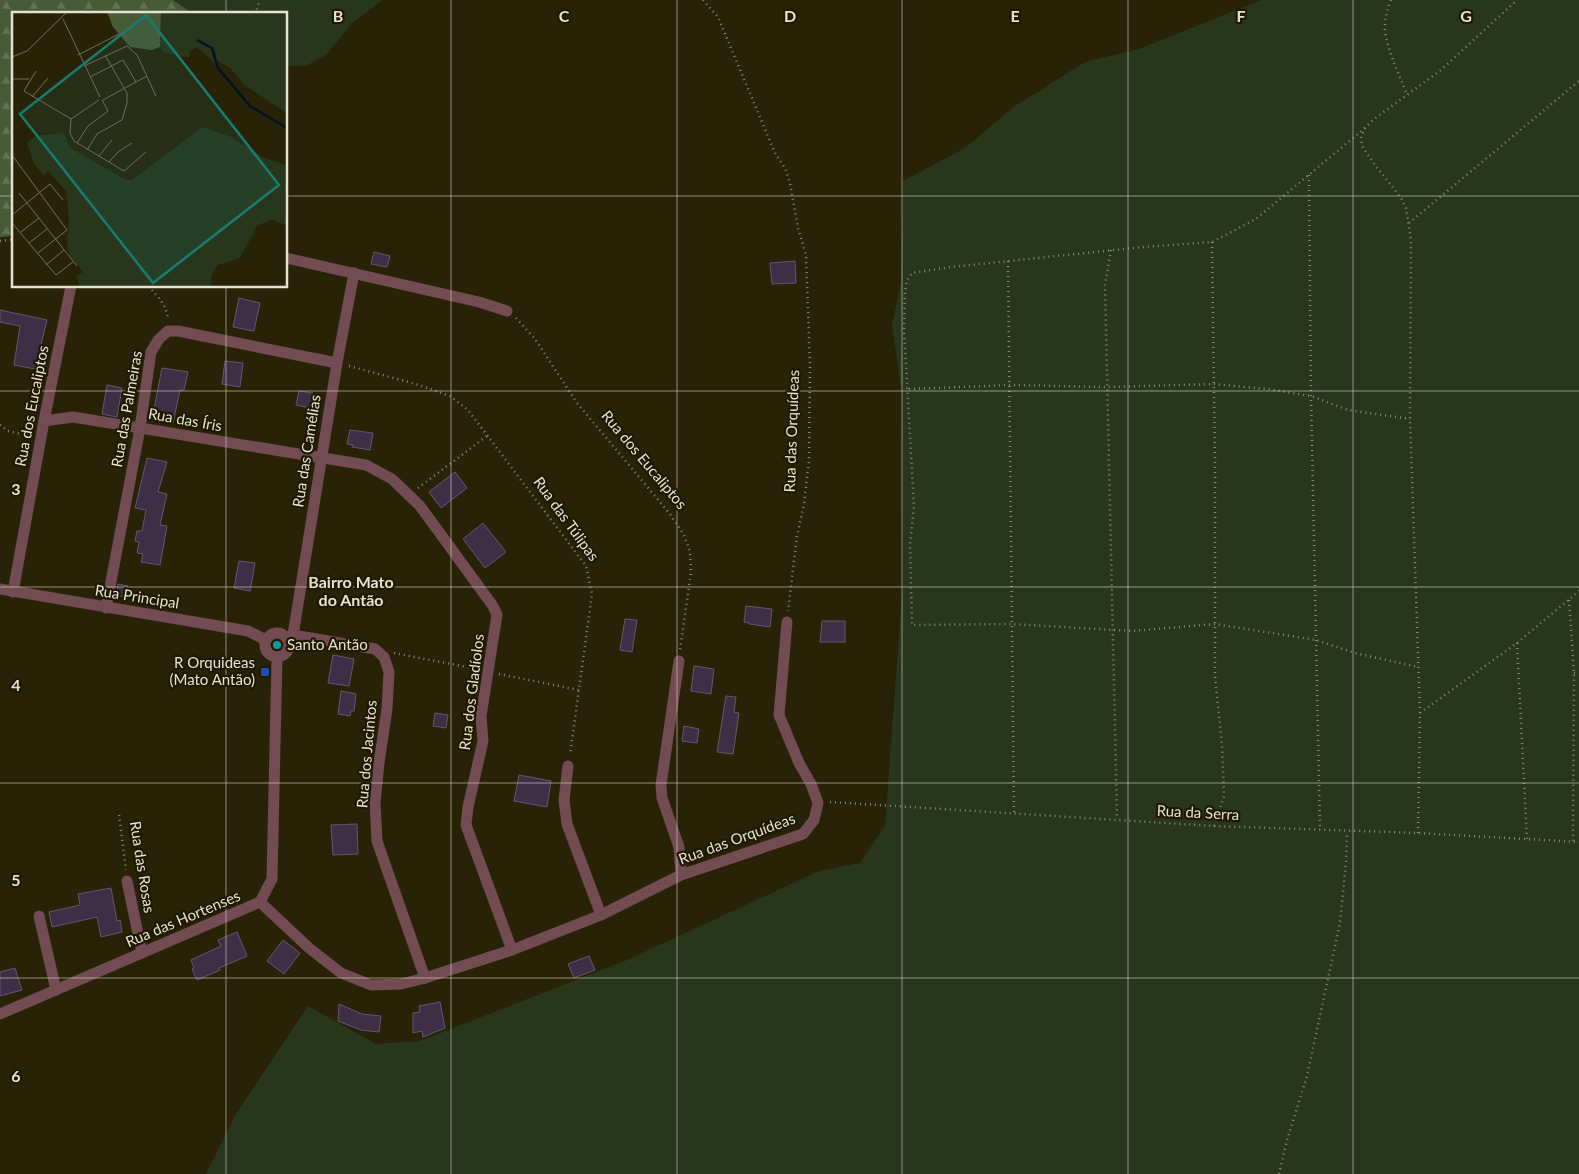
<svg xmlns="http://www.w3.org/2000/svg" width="1579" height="1174" font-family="Lato,sans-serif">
  <defs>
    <pattern id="forest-firs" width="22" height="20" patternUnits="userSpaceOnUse" patternTransform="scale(1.25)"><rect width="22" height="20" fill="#485b37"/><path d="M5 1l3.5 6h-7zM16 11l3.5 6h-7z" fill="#627253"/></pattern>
  </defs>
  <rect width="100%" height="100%" fill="#282306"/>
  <g fill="#28371c">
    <polygon points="173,0 383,0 351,24 327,54 306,66 286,66 286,14 193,14"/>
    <polygon points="1261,0 1579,0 1579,1174 206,1174 236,1114 308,1006 376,1044 420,1041 627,960 819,871 860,863 885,826 903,582 902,394 892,325 901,282 903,181 965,148 1015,106 1085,62 1139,49"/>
  </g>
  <polygon fill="url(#forest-firs)" points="0,0 173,0 193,14 14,14 14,236 0,237"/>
  <g fill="#3d2f46" stroke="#65566f">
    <polygon points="374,252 390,256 387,267 371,264"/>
    <polygon points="795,261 796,283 772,284 770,263"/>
    <polygon points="239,298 260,303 254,331 233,327"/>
    <polygon points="0,310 47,320 35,369 14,365 20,326 0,322"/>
    <polygon points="225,361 243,363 240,387 222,384"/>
    <polygon points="162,368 188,372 184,390 180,390 173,423 152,419"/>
    <polygon points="107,385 122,388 117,417 102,414"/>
    <polygon points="299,391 313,393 310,408 296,405"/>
    <polygon points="350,430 373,433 370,450 352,447 353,445 347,444"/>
    <polygon points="147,458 167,462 158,492 167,494 160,525 167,526 160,565 141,562 143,554 137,553 139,542 135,541 137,531 142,531 146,510 135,508"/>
    <polygon points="455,472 467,488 441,508 429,492"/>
    <polygon points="483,523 506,552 485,568 463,539"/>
    <polygon points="239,561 255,563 250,591 234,588"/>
    <polygon points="118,584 128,586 126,597 116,595"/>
    <polygon points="746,606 772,609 770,627 749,624 749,623 744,622"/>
    <polygon points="625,619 637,620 632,652 620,650"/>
    <polygon points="822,621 845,621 845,642 820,642"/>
    <polygon points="333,655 354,659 349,686 328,683"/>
    <polygon points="694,666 714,669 711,694 691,691"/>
    <polygon points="341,691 356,694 354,711 351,711 350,716 338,714"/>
    <polygon points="726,696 736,697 734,712 739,713 733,754 717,752"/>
    <polygon points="435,713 448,715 446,728 433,726"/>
    <polygon points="684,726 699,729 697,743 682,741"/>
    <polygon points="519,775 551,781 547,807 514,801"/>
    <polygon points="357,824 358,854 333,855 331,825"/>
    <polygon points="111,888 117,921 120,920 122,932 101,937 97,917 52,927 49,912 80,905 78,894"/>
    <polygon points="237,932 247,956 219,968 220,970 197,980 192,969 194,968 191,960 221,946 218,940"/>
    <polygon points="283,940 300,953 284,974 267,961"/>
    <polygon points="589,956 595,970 574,978 568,964"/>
    <polygon points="15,968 22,990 0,996 0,972"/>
    <polygon points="440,1002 445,1028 423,1037 422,1031 413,1033 413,1013 420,1012 419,1006"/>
    <polygon points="339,1004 362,1014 381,1016 379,1032 361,1030 338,1021"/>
  </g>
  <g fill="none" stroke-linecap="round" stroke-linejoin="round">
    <g stroke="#8d8973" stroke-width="2.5" stroke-dasharray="1 4" stroke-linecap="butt">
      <polyline points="703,0 718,17 775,153 785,168 790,183 798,228 806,255 810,365 809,460 804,504 797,536 788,611"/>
      <path d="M1391,0C1387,9 1385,17 1385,27C1384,44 1401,78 1407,95"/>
      <polyline points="255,14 260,0"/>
      <polyline points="1365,128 1256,219 1212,242 1143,247 951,267 912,273 907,280 905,291 904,330 914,506 910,544 912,625 1012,624 1132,631 1215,624 1316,640 1355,653 1418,667"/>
      <polyline points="1309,175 1311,396 1320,830"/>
      <polyline points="1409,223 1579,81"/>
      <polyline points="0,241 14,239"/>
      <polyline points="1212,242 1215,465 1215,678 1222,744 1224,796 1214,826"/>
      <polyline points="1111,250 1105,285 1117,819"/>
      <polyline points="1008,261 1014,813"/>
      <path d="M149,286C159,300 166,302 168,320"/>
      <polyline points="516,318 535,339 577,403 670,514 684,535 690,552 691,572 680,650"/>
      <polyline points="349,366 416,384 450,396 468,410 586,566 592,594 570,755"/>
      <polyline points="909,389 1010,385 1107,387 1214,384 1267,389 1311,396 1348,410 1410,419"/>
      <polyline points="0,425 8,431 29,436"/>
      <polyline points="418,488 487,436"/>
      <polyline points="1569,600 1574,673 1573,842"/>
      <polyline points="1517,643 1527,840"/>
      <polyline points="394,653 477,669"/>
      <polyline points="1574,673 1579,673"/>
      <polyline points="499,674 579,690"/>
      <polyline points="1420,713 1517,643 1579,591"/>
      <polyline points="830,802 1214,826 1418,833 1579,842"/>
      <polyline points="119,815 126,870"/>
      <polyline points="1418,833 1420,713 1410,419 1411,240 1406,208 1401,198 1375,165 1362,146 1361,138 1365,128 1374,119 1441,70 1517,0"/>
      <polyline points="1279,1174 1287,1140 1307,1076 1340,923 1346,862 1347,832"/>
    </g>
    <g stroke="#724b53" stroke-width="11">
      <polyline points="286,258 479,302 507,311"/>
      <polyline points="44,421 73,417 366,465 392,479 420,506 493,606 497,615 481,716 483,741 468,807 466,825 512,950"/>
      <polyline points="0,589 248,631 266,640"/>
      <polyline points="13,592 44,421 71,286"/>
      <polyline points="106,608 140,428 151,352 159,339 168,331 178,331 337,363"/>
      <circle cx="277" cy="645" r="12"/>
      <polyline points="293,635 337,363 354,273"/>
      <polyline points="289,641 293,635 375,649 384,657 389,672 387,709 379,763 375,803 377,841 425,978"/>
      <polyline points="679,661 661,785 662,798 679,847 681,875"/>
      <polyline points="568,766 564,800 567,824 601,915"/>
      <polyline points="127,881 142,953"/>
      <polyline points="260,902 309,948 341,973 371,985 401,984 425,978 512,950 601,915 681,875 803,834 814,820 818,803 811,784 799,763 779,715 787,622"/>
      <polyline points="39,916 56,990"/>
      <polyline points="0,1014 260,902 272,879 277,657"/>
    </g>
  </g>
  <path fill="none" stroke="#e5e2d2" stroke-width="1" stroke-opacity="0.55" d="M226,0V14M451,0V1174M677,0V1174M902,0V1174M1128,0V1174M1353,0V1174M0,196H14M286,196H1579M226,286V1174M0,391H1579M0,587H1579M0,783H1579M0,978H1579"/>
  <circle fill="#0f9aa8" stroke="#1f1900" stroke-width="2" cx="277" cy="645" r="5"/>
  <rect fill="#1a4fb4" stroke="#1f1900" stroke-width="2" x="260" y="667" width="10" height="10" rx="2.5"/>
  <g text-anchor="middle" stroke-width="4.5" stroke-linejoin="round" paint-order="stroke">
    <g font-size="15" fill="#e5e2d2" stroke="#1f1900">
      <text transform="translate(32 406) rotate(-79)" y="5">Rua dos Eucaliptos</text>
      <text transform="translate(127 409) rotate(-80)" y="5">Rua das Palmeiras</text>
      <text transform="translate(185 420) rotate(10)" y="5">Rua das Íris</text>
      <text transform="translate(792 431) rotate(-88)" y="5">Rua das Orquídeas</text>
      <text transform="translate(307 451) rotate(-81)" y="5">Rua das Camélias</text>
      <text transform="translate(644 460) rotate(50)" y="5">Rua dos Eucaliptos</text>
      <text transform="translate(566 519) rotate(54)" y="5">Rua das Túlipas</text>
      <text transform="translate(137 597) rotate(9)" y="5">Rua Principal</text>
      <text transform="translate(472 692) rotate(-83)" y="5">Rua dos Gladíolos</text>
      <text transform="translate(367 754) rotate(-85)" y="5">Rua dos Jacintos</text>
      <text transform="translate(1198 813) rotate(3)" y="5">Rua da Serra</text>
      <text transform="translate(737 839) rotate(-20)" y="5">Rua das Orquídeas</text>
      <text transform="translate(142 867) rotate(81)" y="5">Rua das Rosas</text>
      <text transform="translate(183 919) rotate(-23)" y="5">Rua das Hortenses</text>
    </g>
    <g font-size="15" fill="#e5e2d2" stroke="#1f1900" text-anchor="start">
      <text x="287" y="650">Santo Antão</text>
      <text x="255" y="668" text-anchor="end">R Orquideas<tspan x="255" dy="17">(Mato Antão)</tspan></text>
    </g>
    <g font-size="16" font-weight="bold" fill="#e5e2d2" stroke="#1f1900">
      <text x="351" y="588">Bairro Mato<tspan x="351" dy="18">do Antão</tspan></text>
    </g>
  </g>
  <g transform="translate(12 12)">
    <rect width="275" height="275" fill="#282306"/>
    <path d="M149,0H275V101L232,73L219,57L207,49L202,51L185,35L178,39L177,46L153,41L148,35ZM191,115L219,125L251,145L275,154V214L260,207L245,214L228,246L206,253L199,264V275H68L64,264L71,260L58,244L55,234L57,204L54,179L36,159L31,163L21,150L15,130L23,124L52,121L58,136L114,168H120Z" fill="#28371c"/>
    <path d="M95,0H149L148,35L140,38L118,35L101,15Z" fill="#485b37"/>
    <path fill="none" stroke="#001223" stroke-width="2.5" d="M185,28L200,36L206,56L238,94L275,116"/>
    <path fill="none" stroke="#746f58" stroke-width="1" d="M51,7L88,85M66,43L107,22M0,45L15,39L55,0M72,54L115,34L125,43L144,84M24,59L12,79L59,107L87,88M78,65L111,48L124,70M0,67H17M20,85L36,66M91,88L135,64M59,107L58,121L62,129L112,159L134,140M65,131L76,114L96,99L90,88M75,138L85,122L110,108L115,91V81L93,43M0,143L55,218L26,241M87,144L100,128M97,150L106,140L120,131M7,181L65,254M0,203L38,172L51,188M0,211L44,263L61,250M9,220L27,206M17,231L35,217M34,253L52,238"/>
    <path fill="#1a7b73" fill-opacity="0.15" stroke="#1a7b73" stroke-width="2.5" d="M134,3L267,173L141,271L8,102Z"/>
    <rect width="275" height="275" fill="none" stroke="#e5e2d2" stroke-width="2.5"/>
  </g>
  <g font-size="16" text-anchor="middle" font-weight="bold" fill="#e5e2d2" stroke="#1f1900" stroke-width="4.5" stroke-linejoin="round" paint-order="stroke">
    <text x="338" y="22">B</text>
    <text x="564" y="22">C</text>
    <text x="790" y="22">D</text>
    <text x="1015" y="22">E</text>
    <text x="1241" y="22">F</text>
    <text x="1466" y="22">G</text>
    <text x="16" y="495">3</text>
    <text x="16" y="691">4</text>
    <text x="16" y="886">5</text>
    <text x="16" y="1082">6</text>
  </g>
</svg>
